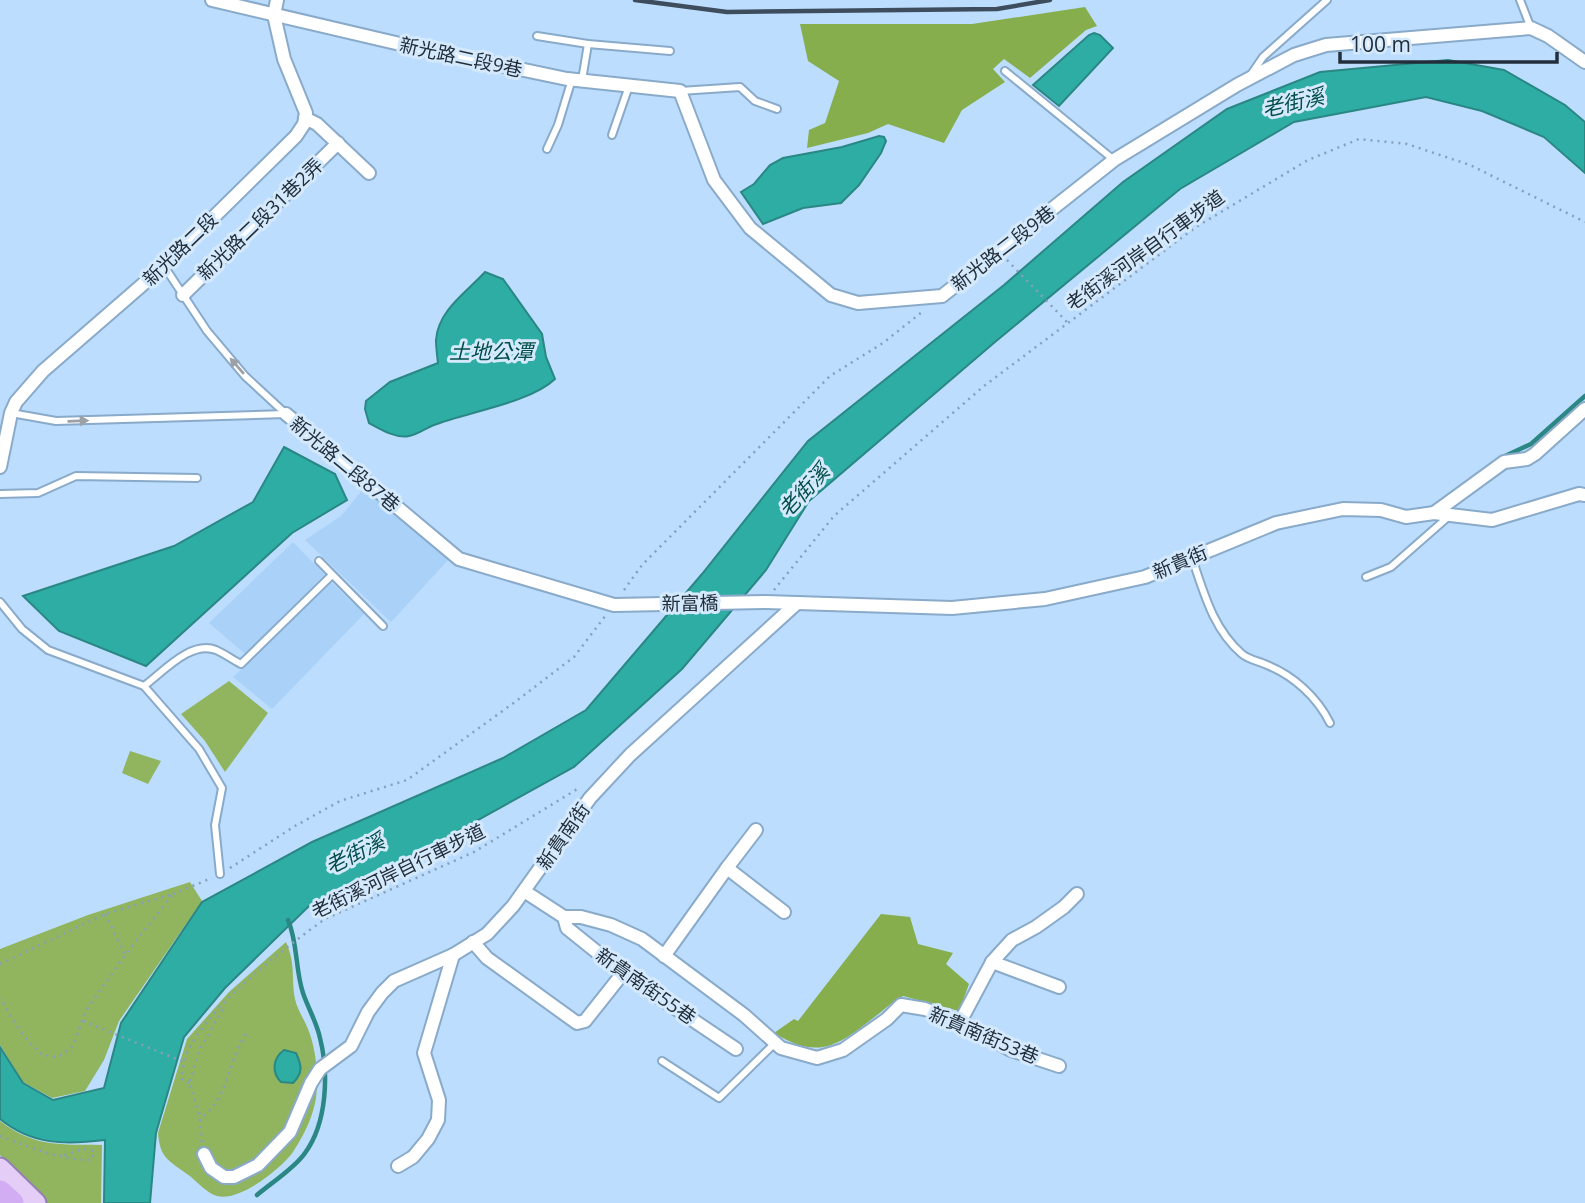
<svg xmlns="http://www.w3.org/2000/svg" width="1585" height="1203" font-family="'Open Sans','Noto Sans TC',sans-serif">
  <rect width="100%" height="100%" fill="#bcddfe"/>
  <g fill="#aad1f7">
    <polygon points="365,487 449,559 391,622 305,540 341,516"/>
    <polygon points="293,542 325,575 245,654 209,623"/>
    <polygon points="331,582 364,614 272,709 233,677"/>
  </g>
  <g fill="#90b55e">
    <polygon points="229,681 268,713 225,772 205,741 181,714"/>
    <polygon points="130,751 161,761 148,784 122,773"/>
    <polygon points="190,882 202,901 119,1021 104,1060 85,1091 52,1098 23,1082 0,1045 0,949 88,915"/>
    <path d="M286,942C296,965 291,977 295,999C297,1009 304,1019 308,1029C316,1049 319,1076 316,1098C313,1117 304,1135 293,1152C281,1169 239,1202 217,1196C206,1193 197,1181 187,1174C168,1160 160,1158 158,1133L187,1039L229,992Z"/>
    <path d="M0,1121C35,1148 61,1144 102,1145L101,1203H47L0,1155Z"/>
  </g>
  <g fill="#86ae4d">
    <polygon points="1085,7 1097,26 1086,30 1030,78 1004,59 993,69 1005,82 962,110 944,143 888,124 868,133 807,148 809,130 825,123 839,81 808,61 800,24 972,24"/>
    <path d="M881,914L910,917L918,944L953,953L946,964L969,984L959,1011L903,996C895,1000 888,1006 881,1012C842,1042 822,1063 774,1033L794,1019L798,1021Z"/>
  </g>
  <g fill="#2eada4" stroke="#2a8784" stroke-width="2">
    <polygon points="1094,33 1100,35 1113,48 1059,106 1033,85 1089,35"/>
    <path d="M1448,60L1504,70L1565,105L1585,122V173L1544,137L1482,111L1426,97L1294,122L1180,189L995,342L809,501L766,570L682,669L574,767L409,858L309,906L225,988L184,1037L156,1133L150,1203H104L105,1140C65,1145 32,1145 0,1119V1047L23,1083L53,1100L104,1088L121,1023L202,902L312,842L503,758L586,710L702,574L808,441L1004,285L1123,182L1227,109L1320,72Z"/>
    <polygon points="879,136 884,137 886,141 881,153 859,185 841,203 803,208 763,224 741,192 754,184 770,165 783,158 842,147"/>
    <path d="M485,272L503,279L542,334L546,357L555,379C530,403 467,412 434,425C426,428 417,435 409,436C396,439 380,429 369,423L365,409L366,401L390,382L438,363C437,355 436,347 436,340C438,310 467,292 485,272Z"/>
    <polygon points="284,447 335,474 347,500 292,533 146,666 59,631 23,596 174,546 253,502"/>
    <path d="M284,1050L296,1053C302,1066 303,1073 293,1083L281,1082C271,1072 273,1058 284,1050Z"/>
  </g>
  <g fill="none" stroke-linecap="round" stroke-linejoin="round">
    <g stroke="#2a8784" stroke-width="4.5">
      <polyline points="1503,457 1531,444 1585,396"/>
      <path d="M257,1195C271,1183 295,1168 305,1153C327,1123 329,1074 320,1038C317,1023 308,1008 303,993C295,969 298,943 288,920"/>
    </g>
    <defs>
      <g id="lane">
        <polyline points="1520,0 1531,28"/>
        <polyline points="537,36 588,44"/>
        <polyline points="1005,71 1114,160"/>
        <polyline points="1250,76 1263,57 1327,0"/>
        <polyline points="582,80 588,44 670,51"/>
        <polyline points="680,91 740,87 755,101 777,109"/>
        <polyline points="612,135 629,86"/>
        <polyline points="547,149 558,125 572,79"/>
        <polyline points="164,266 207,331 245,376 286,414"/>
        <polyline points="11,413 56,421 286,414"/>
        <polyline points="0,494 38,493 76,476 197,478"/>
        <path d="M1192,558C1204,593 1213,629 1242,654C1249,660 1259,661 1267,665C1294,676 1317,697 1330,723"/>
        <polyline points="319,561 383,626"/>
        <polyline points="1366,577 1391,567 1448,517"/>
        <path d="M0,602L22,629L48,650L144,686C163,672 191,640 216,650C225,654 233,660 241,664L332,575"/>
        <polyline points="144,686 199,749 222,788 215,825 220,874"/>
        <polyline points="662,1061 719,1098 775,1043"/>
      </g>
      <g id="street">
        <polyline points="212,0 400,44 567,79 680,91 714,180 750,228 831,295 858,303 942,296 1114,160 1237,85 1294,55 1326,45 1531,28 1548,36 1585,62"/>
        <polyline points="305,118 317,124 369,173"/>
        <polyline points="183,295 338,143"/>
        <polyline points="286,414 459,559 614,605 766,602 952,608 1045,599 1145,577 1276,523 1343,509 1381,510 1406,517 1434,513 1492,520 1579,494 1585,495"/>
        <polyline points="0,467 11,413 16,402 43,371 164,266 296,136 304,124 306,113 284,59 274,15 277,0"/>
        <polyline points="1434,513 1504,462 1527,459 1535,454 1585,409"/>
        <polyline points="727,868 756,830"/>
        <polyline points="524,891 564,917 581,917 611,925 642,939 744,1015 781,1048 817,1058 843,1050 887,1019 901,1005 925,1009 960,1022 1011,1050 1059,1066"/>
        <polyline points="564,917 567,928 623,973 736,1049"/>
        <polyline points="473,942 487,958 577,1023 585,1021 623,973"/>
        <polyline points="664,956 727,868 784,912"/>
        <polyline points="992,962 1059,987"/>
        <polyline points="960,1022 992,962 1012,940 1036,927 1064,907 1077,894"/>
        <polyline points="204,1154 211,1168 224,1177 234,1177 258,1165 290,1132 311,1083 320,1069 351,1046 368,1012 382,993 394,981 453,955 487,934 513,906 590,798 630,755 797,603"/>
        <polyline points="398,1166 413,1157 428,1139 438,1120 439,1100 424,1053 453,955"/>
      </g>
      <polyline id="primary" points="0,1168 36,1203"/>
      <polyline id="highway" points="0,1192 12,1203"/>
    </defs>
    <use href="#lane" stroke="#89aac9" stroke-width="10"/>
    <use href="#street" stroke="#89aac9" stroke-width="16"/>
    <use href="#primary" stroke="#9481b3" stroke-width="23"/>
    <use href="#highway" stroke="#9481b3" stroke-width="26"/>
    <g stroke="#86a0ba" stroke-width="2.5" stroke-dasharray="2 5" stroke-linecap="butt">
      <polyline points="1007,260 1068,323"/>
      <polyline points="624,590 642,565 830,376 883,343 922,312"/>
      <polyline points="774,590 834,516 984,386 1196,227 1308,160 1359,139 1407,144 1470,165 1585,222"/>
      <polyline points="230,868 295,826 340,801 407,780 515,702 574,657 606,615"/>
      <polyline points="173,894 212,878"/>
      <polyline points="105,914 125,955"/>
      <polyline points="0,964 105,914 173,894 125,955 85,1012 73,1046 58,1057 42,1055 22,1034 0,998"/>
      <polyline points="83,1021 184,1062"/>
      <path d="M189,1083L181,1079C183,1067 185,1054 192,1043C219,998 282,950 325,919L474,852L579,788"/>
      <path d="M199,1121C233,1091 225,1064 248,1031"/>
      <path d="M0,1136C29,1147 60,1160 91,1160L94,1151L83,1149L62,1156"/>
      <polyline points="202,1142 199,1112 189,1083 200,1049 225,1005"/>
    </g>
    <use href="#lane" stroke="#fff" stroke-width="6"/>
    <use href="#street" stroke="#fff" stroke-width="12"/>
    <use href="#primary" stroke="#e4cef8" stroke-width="19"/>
    <use href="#highway" stroke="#d2adf3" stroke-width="23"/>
    <polyline stroke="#3d4d5d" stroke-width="4.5" points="635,0 727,12 997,9 1050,0"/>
  </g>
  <defs><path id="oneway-solid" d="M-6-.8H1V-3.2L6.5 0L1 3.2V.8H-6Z" transform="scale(1.75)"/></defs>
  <g fill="#9ca1a7">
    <use href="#oneway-solid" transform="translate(237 366) rotate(-131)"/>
    <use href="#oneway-solid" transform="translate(78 421) rotate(-2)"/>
  </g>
  <g text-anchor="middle" stroke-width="6" stroke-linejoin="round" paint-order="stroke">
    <g font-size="19" fill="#222f3b" stroke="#d5e9fd">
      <text transform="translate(461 57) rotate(12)" y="7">新光路二段9巷</text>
      <text transform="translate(260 219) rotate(-44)" y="7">新光路二段31巷2弄</text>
      <text transform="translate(1003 248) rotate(-38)" y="7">新光路二段9巷</text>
      <text transform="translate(180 249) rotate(-44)" y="7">新光路二段</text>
      <text transform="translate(1145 250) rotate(-36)" y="7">老街溪河岸自行車步道</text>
      <text transform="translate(345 464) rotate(40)" y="7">新光路二段87巷</text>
      <text transform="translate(1180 562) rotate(-23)" y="7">新貴街</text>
      <text transform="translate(690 603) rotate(-1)" y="7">新富橋</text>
      <text transform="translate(563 836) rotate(-55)" y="7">新貴南街</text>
      <text transform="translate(398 871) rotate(-26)" y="7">老街溪河岸自行車步道</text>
      <text transform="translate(646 986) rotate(35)" y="7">新貴南街55巷</text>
      <text transform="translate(984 1035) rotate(23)" y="7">新貴南街53巷</text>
    </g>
    <g font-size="21" font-style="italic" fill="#034e4a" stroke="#d5e9fd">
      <text transform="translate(1293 103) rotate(-13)" y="7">老街溪</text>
      <text x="491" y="359">土地公潭</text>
      <text transform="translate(804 491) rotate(-47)" y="7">老街溪</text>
      <text transform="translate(355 854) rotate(-27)" y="7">老街溪</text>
    </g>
  </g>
  <path d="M1340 52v10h217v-10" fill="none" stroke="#222f3b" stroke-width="3.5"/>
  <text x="1350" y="52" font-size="21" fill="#222f3b" stroke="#d5e9fd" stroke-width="5" paint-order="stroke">100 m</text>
</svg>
